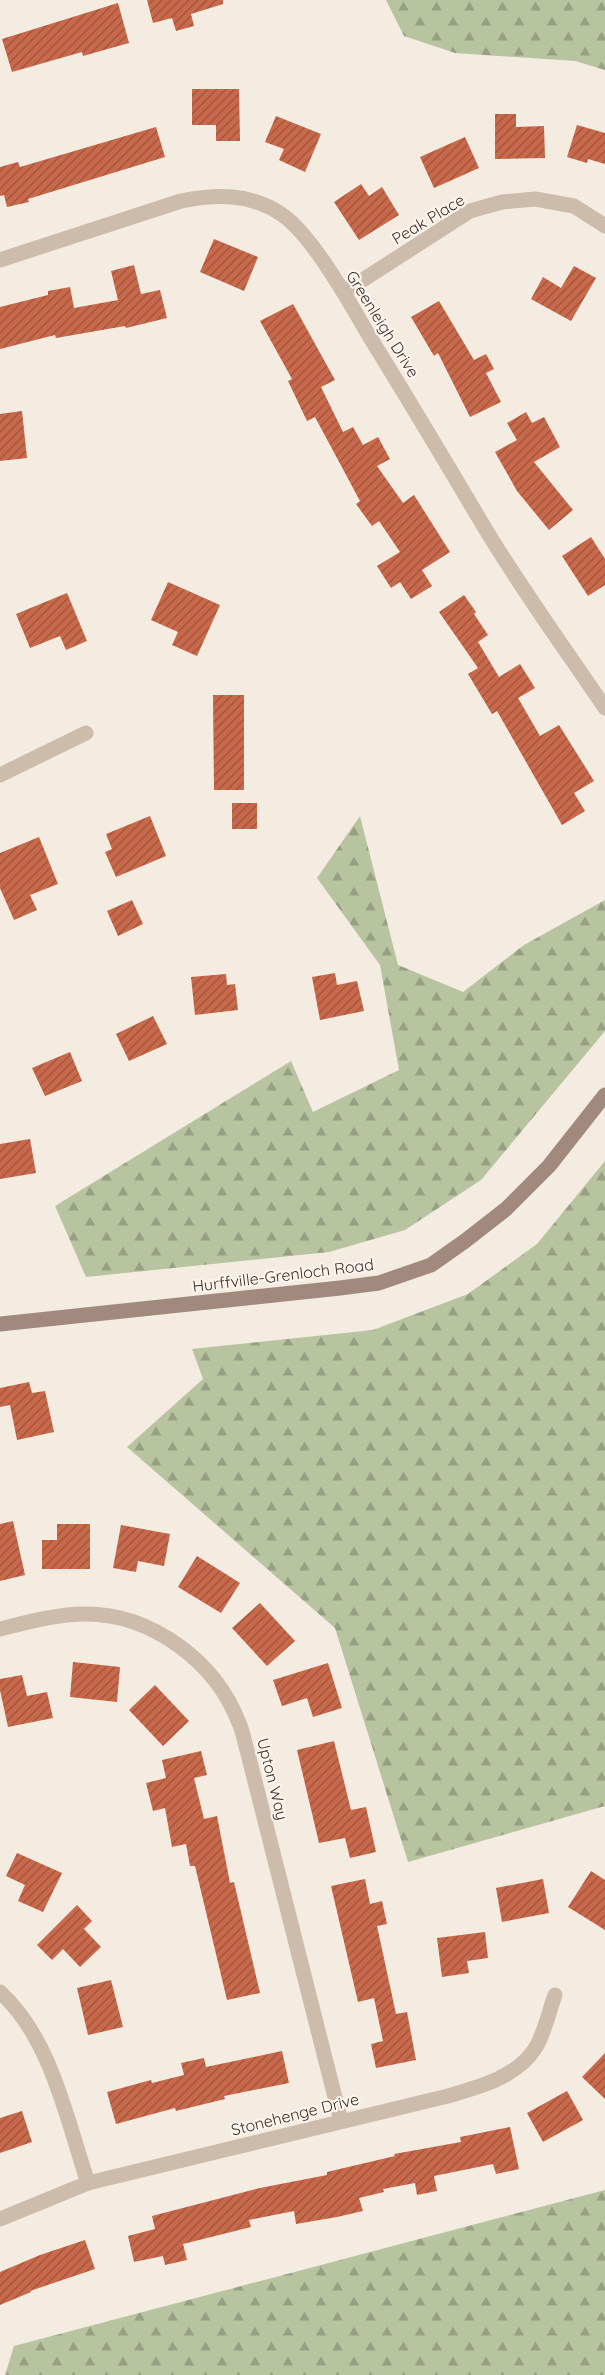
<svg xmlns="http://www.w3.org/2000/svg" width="605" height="2375" font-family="Quicksand,sans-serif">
  <defs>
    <pattern id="forest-firs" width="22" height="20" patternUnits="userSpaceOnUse" patternTransform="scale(1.5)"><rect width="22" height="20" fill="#b8c4a0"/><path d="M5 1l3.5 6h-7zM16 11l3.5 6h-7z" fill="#97a083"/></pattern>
    <pattern id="building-hatch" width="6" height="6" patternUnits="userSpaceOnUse" patternTransform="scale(1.5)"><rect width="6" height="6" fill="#c8694b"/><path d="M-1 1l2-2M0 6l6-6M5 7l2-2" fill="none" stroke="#a4573f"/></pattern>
  </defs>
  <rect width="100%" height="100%" fill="#f4ebe1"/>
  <g fill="url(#forest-firs)">
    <polygon points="386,0 605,0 605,70 575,61 455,53 404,36"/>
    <polygon points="360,816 398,965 463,992 524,945 605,900 605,1031 481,1180 405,1230 329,1252 86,1277 55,1206 291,1061 313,1112 399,1070 380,965 317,878"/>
    <polygon points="605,1161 605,1806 408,1862 335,1628 127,1447 203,1379 192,1349 373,1330 468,1294 537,1244"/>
    <polygon points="605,2190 605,2375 5,2375 14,2346"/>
  </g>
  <g fill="url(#building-hatch)">
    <polygon points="147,0 223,0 223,4 191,14 194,26 176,31 172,18 153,23"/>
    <polygon points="118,3 129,43 83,56 82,52 12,72 2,39"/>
    <polygon points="192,89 239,89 240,141 216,141 216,125 192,125"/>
    <polygon points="495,114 516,114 516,127 544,126 545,158 495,159"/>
    <polygon points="276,116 321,134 305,172 279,160 284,149 265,142"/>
    <polygon points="577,125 605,133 605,164 588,159 587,163 567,157"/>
    <polygon points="156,127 165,157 28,199 29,202 7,207 4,195 0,196 0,167 18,162 20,167"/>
    <polygon points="465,137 479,168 434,188 420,157"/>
    <polygon points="361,184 369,196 382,187 399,215 359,240 334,202"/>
    <polygon points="214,239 258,257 244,291 200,272"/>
    <polygon points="134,265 141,294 160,290 167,318 126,328 125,326 56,338 55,335 0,349 0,307 48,295 48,291 70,287 74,308 118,300 111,271"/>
    <polygon points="574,266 596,278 571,321 531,299 543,277 561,288"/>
    <polygon points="439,301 474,360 486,354 494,369 486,373 501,402 470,417 438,353 434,356 411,317"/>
    <polygon points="293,304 335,380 321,387 343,432 353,427 363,445 378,437 390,459 377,466 403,503 414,495 450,552 422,570 432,586 411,599 400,582 391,588 377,566 400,552 379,521 372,526 356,504 360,501 315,417 307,421 288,381 292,379 260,321"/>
    <polygon points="22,411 27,458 0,461 0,414"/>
    <polygon points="526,412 532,423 544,417 560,447 534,462 573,510 549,530 517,491 495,452 517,440 507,423"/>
    <polygon points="591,537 605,559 605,585 588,596 562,556"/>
    <polygon points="168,582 220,605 197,656 172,645 178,632 151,620"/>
    <polygon points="67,593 87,641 66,650 60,636 30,648 16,614"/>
    <polygon points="464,595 476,612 474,614 488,635 478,642 499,677 520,664 535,688 518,698 540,736 559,725 594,781 574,793 585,811 562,825 497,711 492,714 468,674 478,668 439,612"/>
    <polygon points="213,695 244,695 244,790 214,790"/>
    <rect x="232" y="803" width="25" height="26"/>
    <polygon points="150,816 166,856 116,877 105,852 112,849 106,834"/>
    <polygon points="39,837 58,884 30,895 37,910 14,920 0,888 0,853"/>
    <polygon points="132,900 143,924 118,936 107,911"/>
    <polygon points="335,973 337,985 357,981 364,1011 320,1020 312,977"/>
    <polygon points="226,974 227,985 235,984 238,1010 195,1015 191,977"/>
    <polygon points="153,1016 167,1044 129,1061 116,1034"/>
    <polygon points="70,1052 82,1081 45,1096 32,1068"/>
    <polygon points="30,1139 36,1173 0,1179 0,1144"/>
    <polygon points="29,1382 32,1393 45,1391 54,1432 17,1440 10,1405 0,1407 0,1388"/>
    <polygon points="13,1521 25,1575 0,1581 0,1524"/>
    <polygon points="57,1524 90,1524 90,1569 42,1569 42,1540 57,1540"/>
    <polygon points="121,1525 170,1534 164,1566 138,1561 136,1572 113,1568"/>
    <polygon points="197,1556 240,1583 221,1613 178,1587"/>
    <polygon points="260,1603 295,1641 267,1666 232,1628"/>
    <polygon points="73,1662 120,1667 117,1702 70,1697"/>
    <polygon points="328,1663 342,1708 313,1717 307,1698 282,1706 273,1680"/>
    <polygon points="22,1675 27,1696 47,1692 53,1718 8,1727 0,1690 0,1679"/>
    <polygon points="155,1685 189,1721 163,1746 129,1710"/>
    <polygon points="334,1741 351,1810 366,1807 376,1852 350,1858 345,1838 319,1843 297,1750"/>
    <polygon points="201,1751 207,1775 194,1778 204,1819 217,1816 230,1883 234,1882 260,1993 227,2000 195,1866 190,1866 186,1844 172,1847 165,1808 153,1811 146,1783 166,1778 162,1760"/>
    <polygon points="17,1853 62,1873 43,1912 18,1901 25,1885 6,1876"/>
    <polygon points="591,1871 605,1880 605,1930 568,1907"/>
    <polygon points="365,1879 370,1904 382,1901 387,1924 377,1926 396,2014 407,2012 416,2060 376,2068 371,2044 383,2041 374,1998 358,2002 331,1886"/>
    <polygon points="543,1879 549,1913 502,1922 496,1888"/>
    <polygon points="77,1905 92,1921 84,1929 101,1947 80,1967 63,1949 52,1960 37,1945"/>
    <polygon points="485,1932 488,1958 467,1961 469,1973 442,1977 437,1938"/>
    <polygon points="111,1980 123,2027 88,2035 77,1988"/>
    <polygon points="282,2051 289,2083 224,2096 225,2099 176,2111 175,2108 116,2124 107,2092 151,2080 152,2083 184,2075 181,2063 204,2058 206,2067"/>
    <polygon points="605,2053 605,2099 582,2077"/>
    <polygon points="567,2091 583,2120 543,2142 527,2113"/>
    <polygon points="22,2111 32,2142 0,2153 0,2118"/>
    <polygon points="510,2127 519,2169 496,2174 493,2164 434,2176 437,2191 417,2195 415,2183 383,2189 384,2192 359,2198 363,2211 337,2217 296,2224 294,2211 249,2220 251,2227 183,2244 187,2260 165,2265 163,2256 134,2262 128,2236 155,2229 152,2216 260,2188 327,2175 327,2172 395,2156 394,2154 461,2142 460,2137"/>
    <polygon points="85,2240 95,2269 30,2291 31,2292 0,2305 0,2272 40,2255"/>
  </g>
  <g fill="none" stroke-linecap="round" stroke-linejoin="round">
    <g stroke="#cdbbac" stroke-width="15">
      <path d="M0,260L181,201C216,194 250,193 281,214C312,234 351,305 371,339C410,402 448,466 486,530C523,591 565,649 605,708"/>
      <polyline points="344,292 470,211 502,202 535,199 574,206 605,226"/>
      <polyline points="0,775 86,733"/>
      <path d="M0,1629C28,1622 57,1614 86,1614C152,1614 216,1662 239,1723C243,1731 244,1741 247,1750L341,2121"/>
      <path d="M0,1992C51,2038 67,2120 88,2183"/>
      <path d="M0,2219L88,2183L448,2096C479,2087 518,2077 536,2047C545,2032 549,2011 555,1995"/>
    </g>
    <polyline stroke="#a18a7d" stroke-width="15" points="0,1324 340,1288 379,1283 431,1265 465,1241 506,1209 549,1166 605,1095"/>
  </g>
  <g text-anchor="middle" stroke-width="4.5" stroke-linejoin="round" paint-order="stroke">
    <g font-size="16" fill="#3b302b" stroke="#fbf5ee">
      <text transform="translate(428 219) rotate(-31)" y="6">Peak Place</text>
      <text transform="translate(383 324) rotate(58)" y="6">Greenleigh Drive</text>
      <text transform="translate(283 1275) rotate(-7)" y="6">Hurffville-Grenloch Road</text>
      <text transform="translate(273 1779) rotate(76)" y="6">Upton Way</text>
      <text transform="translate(295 2114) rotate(-14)" y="6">Stonehenge Drive</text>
    </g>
  </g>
</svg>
